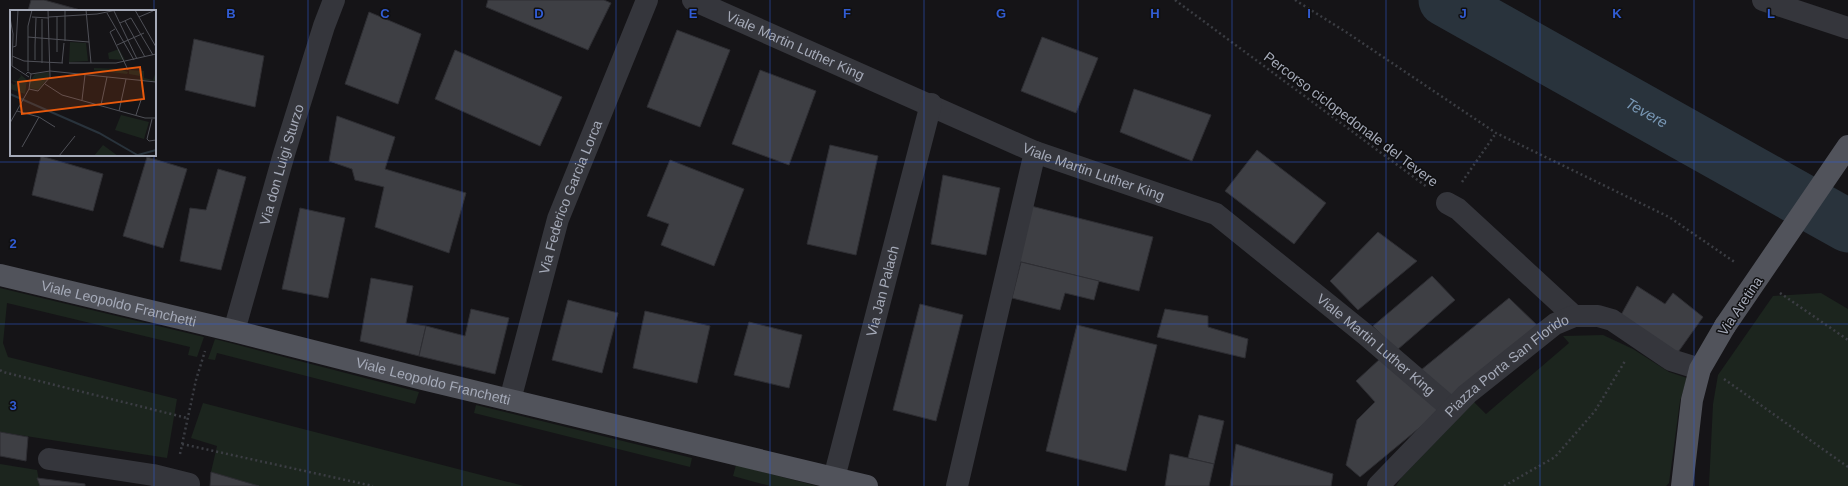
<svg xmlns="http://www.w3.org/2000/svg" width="1848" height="486" font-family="Helvetica,sans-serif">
  <rect width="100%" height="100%" fill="#151417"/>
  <g fill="#1c251e">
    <polygon points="0,288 204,337 197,357 188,355 190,347 7,303 3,343 8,357 177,399 167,458 0,432"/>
    <polygon points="1821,293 1848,309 1848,486 1709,486 1713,404 1718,375 1773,296"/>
    <polygon points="1603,335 1633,349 1669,372 1687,378 1680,401 1669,483 1666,486 1396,486 1401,478 1474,402 1486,414 1569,343 1563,336"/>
    <polygon points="215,339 419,392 415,404 217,353 215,360 208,359"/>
    <polygon points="203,403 524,486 259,486 211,472 217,446 191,438"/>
    <polygon points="476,405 692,458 690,467 474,413"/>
    <polygon points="0,464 37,470 40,486 0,486"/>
    <polygon points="736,465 817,486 770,486 733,476"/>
  </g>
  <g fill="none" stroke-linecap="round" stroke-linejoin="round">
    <path stroke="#29333c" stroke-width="53" id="s1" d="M1445,0L1848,226"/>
  </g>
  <g fill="#3e3f44" stroke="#2e2e33">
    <polygon points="31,0 44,0 84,11 28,11"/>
    <polygon points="488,0 604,0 611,3 588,50 486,7"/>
    <polygon points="369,12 421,34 398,104 345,84"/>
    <polygon points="677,30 730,50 700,127 647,107"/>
    <polygon points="1042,37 1098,58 1076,113 1021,91"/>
    <polygon points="194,39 264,56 255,107 185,90"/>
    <polygon points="455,50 562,97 540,146 435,99"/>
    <polygon points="760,70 816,91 789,165 732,144"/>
    <polygon points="1134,89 1211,115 1192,161 1120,132"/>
    <polygon points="337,116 395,137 385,169 466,193 449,253 375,227 384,187 355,180 352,169 329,161"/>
    <polygon points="830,145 878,156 856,255 807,244"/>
    <polygon points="1257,150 1326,203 1294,244 1225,191"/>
    <polygon points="41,156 103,174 93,211 32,195"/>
    <polygon points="147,157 187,169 163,248 123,236"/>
    <polygon points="670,160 744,189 714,266 661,245 669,224 647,216"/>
    <polygon points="218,169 246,177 221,270 180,261 190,208 206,210"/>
    <polygon points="943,175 1000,188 986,255 931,244"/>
    <polygon points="1031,206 1153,237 1139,291 1017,261"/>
    <polygon points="300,208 345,218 328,298 282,289"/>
    <polygon points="1378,232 1417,261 1358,310 1330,281"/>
    <polygon points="1021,262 1099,281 1094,300 1065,293 1060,310 1012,298"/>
    <polygon points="1432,276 1455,300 1397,350 1373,326"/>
    <polygon points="371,278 413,286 406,323 426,326 419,356 360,341"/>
    <polygon points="1637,286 1665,304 1673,293 1703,317 1676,355 1621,315"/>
    <polygon points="1509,298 1540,328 1452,401 1421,370"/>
    <polygon points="568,300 618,313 602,373 552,360"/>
    <polygon points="920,304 963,315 936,421 893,410"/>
    <polygon points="471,309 509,318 495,374 419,356 426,326 465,336"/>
    <polygon points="1165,309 1208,316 1208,327 1248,339 1245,358 1157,337"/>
    <polygon points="645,311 710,326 697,383 633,368"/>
    <polygon points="749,322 802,335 789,388 734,375"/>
    <polygon points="1077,325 1157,345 1126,471 1046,451"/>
    <polygon points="1381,358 1441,410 1360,477 1346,465 1357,420 1375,402 1356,381"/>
    <polygon points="1199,415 1224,421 1214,464 1188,458"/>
    <polygon points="0,432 28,437 26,461 0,456"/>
    <polygon points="1236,444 1333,474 1331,486 1230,486"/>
    <polygon points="1170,454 1214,464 1209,486 1165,486"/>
    <polygon points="211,472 259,486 210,486"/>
    <polygon points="37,478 85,484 85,486 40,486"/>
  </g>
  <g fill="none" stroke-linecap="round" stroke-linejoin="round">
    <g stroke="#3b3d43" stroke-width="2.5" stroke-dasharray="2 3" stroke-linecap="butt">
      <polyline points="1175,0 1427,187"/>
      <polyline points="1295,0 1346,32 1496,133 1669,217 1736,263"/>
      <polyline points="1462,182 1496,133"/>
      <polyline points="1780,293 1848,340"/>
      <polyline points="0,370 3,372 187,418"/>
      <polyline points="1724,379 1848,467"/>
      <polyline points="182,444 373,486"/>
      <polyline points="180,454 196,380 205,351"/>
      <polyline points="1504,486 1555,457 1595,411 1625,361"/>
    </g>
    <g stroke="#35363c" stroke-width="22">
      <path id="s2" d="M693,0L1035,152L1216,214L1366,335L1452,409"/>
      <polyline points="1763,0 1848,28"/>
      <polyline points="1447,203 1458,209 1574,316"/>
      <path id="s3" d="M234,331L284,154L324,26L334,0"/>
      <path id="s4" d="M510,400L558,219L647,0"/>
      <polyline points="49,459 153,475 189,484"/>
      <path id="s5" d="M834,478L931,104"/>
      <polyline points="957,486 1035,152"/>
      <path id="s6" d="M1378,486L1467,394L1555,324L1574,316H1598L1612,320L1671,360L1700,369"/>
    </g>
    <g stroke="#51535b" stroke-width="22">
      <path id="s7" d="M0,275L234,331L423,379L867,486"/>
      <polyline points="1682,486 1692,400 1700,369 1725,326"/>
    </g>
    <polyline stroke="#51535b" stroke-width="22" points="1725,326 1848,146"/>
  </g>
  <path fill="none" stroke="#315cd3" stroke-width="1" stroke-opacity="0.55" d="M154,0V11M308,0V486M462,0V486M616,0V486M770,0V486M924,0V486M1078,0V486M1232,0V486M1386,0V486M1540,0V486M1694,0V486M154,155V486M0,162H1848M0,324H1848"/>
  <g text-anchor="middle" stroke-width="3" stroke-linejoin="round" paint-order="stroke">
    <g font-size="14" fill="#a5aab8" stroke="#101012">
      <text dy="5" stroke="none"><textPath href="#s2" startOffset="112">Viale Martin Luther King</textPath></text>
      <text transform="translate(1351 119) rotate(37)" y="5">Percorso ciclopedonale del Tevere</text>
      <text dy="5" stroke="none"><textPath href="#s3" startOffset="173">Via don Luigi Sturzo</textPath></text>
      <text dy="5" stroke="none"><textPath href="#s2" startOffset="436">Viale Martin Luther King</textPath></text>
      <text dy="5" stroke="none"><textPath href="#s4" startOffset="212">Via Federico Garcia Lorca</textPath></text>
      <text dy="5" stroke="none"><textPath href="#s5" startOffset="193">Via Jan Palach</textPath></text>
      <text dy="5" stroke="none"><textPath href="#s7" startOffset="122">Viale Leopoldo Franchetti</textPath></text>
      <text transform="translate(1740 306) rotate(-56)" y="5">Via Aretina</text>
      <text dy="5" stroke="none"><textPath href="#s2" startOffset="772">Viale Martin Luther King</textPath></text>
      <text dy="5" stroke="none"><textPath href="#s6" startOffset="177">Piazza Porta San Florido</textPath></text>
      <text dy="5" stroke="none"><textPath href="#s7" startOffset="446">Viale Leopoldo Franchetti</textPath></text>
    </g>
    <g font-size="15" font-style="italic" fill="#7998b6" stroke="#101012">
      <text dy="5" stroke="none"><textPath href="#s1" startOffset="231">Tevere</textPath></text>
    </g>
  </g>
  <g transform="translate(10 10)">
    <rect width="146" height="146" fill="#151417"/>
    <path d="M60,32L76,33L78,51L59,52ZM109,39L115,50L99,49L98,43ZM84,58L110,59L118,62L117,64L84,60ZM119,60L134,61V68L143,70L146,61V71L117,69H131L130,66L119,64ZM39,62V67L28,80L20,78V71L25,64ZM9,63L17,70L15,84L0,79V72L4,75L6,73L1,70L7,71L11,66ZM111,105L139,112L134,129L105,120ZM93,135L108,146H84Z" fill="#1c251e"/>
    <path fill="none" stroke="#29333c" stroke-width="2" d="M0,84L89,123L129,146M128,145L146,140"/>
    <path fill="none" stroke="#4f5057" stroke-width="1" d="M76,0L81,53M125,0L146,37M104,1L127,49M97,3L124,50M47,6V42M22,7L39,8M39,7L87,4L107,0M129,7L143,1M0,8L3,24L2,56L19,67M115,11L135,47M110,13L121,8L143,45M105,19L100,22L118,60M18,27L79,32M55,31V0M25,35L26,8M107,35L134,23M3,37L6,36L8,0M2,46L14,51L53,53M25,50V35M32,53V9M52,53L54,33M59,53H106L146,44M18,61V16L22,0M21,64L40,61L146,72M35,74L52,85L135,108H146M19,79L28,81L40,67L38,0M72,90L75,65M91,95L97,67M7,101L29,107L45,117M109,101L116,69M126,105L131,90M142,109L137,129L139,131L146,130M0,113L19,79L21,64L18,62L16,64M12,137L29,107M49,146L65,126"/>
    <path fill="#e8590c" fill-opacity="0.15" stroke="#e8590c" stroke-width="2" d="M130,57L134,89L12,104L8,72Z"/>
    <rect width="146" height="146" fill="none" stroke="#a5aab8" stroke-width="2"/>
  </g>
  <g font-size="13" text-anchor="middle" font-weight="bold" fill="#315cd3" stroke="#101012" stroke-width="3" stroke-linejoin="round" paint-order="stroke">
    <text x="231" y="18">B</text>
    <text x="385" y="18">C</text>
    <text x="539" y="18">D</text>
    <text x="693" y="18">E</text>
    <text x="847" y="18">F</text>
    <text x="1001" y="18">G</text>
    <text x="1155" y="18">H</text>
    <text x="1309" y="18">I</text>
    <text x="1463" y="18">J</text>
    <text x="1617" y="18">K</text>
    <text x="1771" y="18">L</text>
    <text x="13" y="248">2</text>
    <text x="13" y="410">3</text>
  </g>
</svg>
